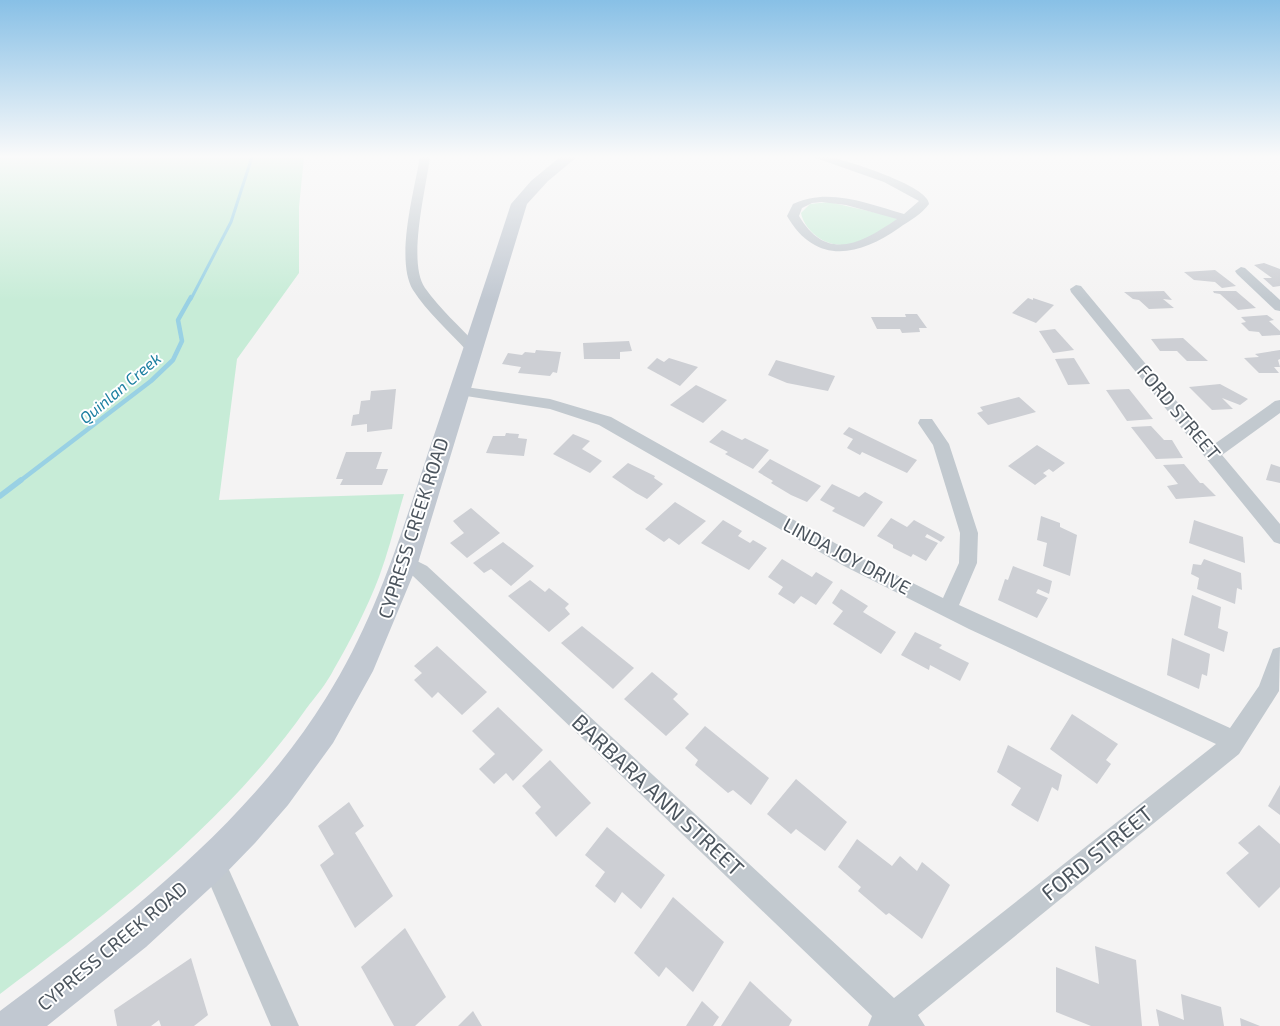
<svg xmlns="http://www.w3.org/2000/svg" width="1280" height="1026" font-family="'Exo 2',sans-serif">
  <rect width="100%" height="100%" fill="#f4f3f3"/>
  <g fill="#c7ecd7">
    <path d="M0,157H304L299,207V273L237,359L219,500L404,494C396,521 389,550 379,577C367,608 351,640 334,669C327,683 316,696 306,709C226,823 111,911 0,994Z"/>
    <path d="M829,202L899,218C876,235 847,256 819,238C810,232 803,223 801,213L810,204Z"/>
  </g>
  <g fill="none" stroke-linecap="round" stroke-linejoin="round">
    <polyline stroke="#99d1e4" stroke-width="3" points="191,299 231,222 252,157"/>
    <polyline stroke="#99d1e4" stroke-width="4.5" points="20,481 151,381 173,360 182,341 178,320 191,297"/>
    <polyline stroke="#99d1e4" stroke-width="5.5" points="0,496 21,480"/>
  </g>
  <g fill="#cdcfd4">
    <polygon points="1264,263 1280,269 1280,286 1273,287 1263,278 1272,278 1254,265"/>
    <polygon points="1215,270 1236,286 1222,288 1215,282 1194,280 1184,272"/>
    <polygon points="1164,291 1172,300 1163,299 1174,308 1149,309 1139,300 1133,299 1124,292"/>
    <polygon points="1213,291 1236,291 1256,308 1238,310 1220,294 1214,293"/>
    <polygon points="1028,298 1033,300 1033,298 1054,305 1036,323 1012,313"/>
    <polygon points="905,314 917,314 927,328 919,328 920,332 902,333 900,329 877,329 871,317 906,317"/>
    <polygon points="1267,315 1274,320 1269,321 1280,331 1280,335 1262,336 1259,332 1249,331 1241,323 1246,322 1241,317"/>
    <polygon points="1055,329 1074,350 1053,353 1039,331"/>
    <polygon points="1183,338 1208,361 1187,361 1177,351 1160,351 1151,339"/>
    <polygon points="629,341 632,351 620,352 620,359 584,359 583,343"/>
    <polygon points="536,350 561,352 557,373 553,372 550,376 518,373 521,367 502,364 508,353 522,355 525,352 535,353"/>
    <polygon points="1280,350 1280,359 1278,360 1280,367 1274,367 1279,373 1259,373 1244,358 1259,357 1255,354"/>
    <polygon points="657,358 664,362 669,358 698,367 680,386 647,368"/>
    <polygon points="1074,358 1090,384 1068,385 1055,359"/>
    <polygon points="776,360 835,376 828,391 787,383 768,375"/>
    <polygon points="1220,384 1248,399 1240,405 1222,398 1233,409 1212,410 1189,387"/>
    <polygon points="696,385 727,400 703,423 670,405"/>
    <polygon points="396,389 392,429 367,432 367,424 351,426 353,415 359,414 361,401 370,400 371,391"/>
    <polygon points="1129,389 1153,419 1127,421 1106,390"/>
    <polygon points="1019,397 1036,412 988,425 977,413 983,411 980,407"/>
    <polygon points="1151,426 1164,440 1172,440 1183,458 1156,459 1131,427"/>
    <polygon points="849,427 917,460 907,473 862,452 860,455 847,448 853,439 843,434"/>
    <polygon points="722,430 742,440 745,438 769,450 753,469 725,454 728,452 709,442"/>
    <polygon points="506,433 519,434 518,438 527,439 524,456 486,453 493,436 505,436"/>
    <polygon points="573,434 590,441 582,449 602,461 590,473 553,454"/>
    <polygon points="1037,445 1065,463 1053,472 1049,469 1043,473 1047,476 1035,485 1008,466"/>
    <polygon points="346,452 382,452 376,469 388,469 382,485 340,485 343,479 336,479"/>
    <polygon points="770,459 821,486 807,502 791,495 771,483 773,481 758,472"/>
    <polygon points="628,463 655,476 654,478 663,484 647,499 636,493 612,477"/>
    <polygon points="1184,464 1200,483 1203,483 1216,496 1176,499 1167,486 1178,484 1163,465"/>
    <polygon points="1271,464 1280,467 1280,483 1266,480"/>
    <polygon points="832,484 859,497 865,492 883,502 864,527 832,511 835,508 820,500"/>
    <polygon points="675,502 706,521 679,545 669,538 664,542 645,529"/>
    <polygon points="471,508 500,533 467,558 450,543 464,533 453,521"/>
    <polygon points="1041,516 1060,523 1060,527 1077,535 1070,576 1043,566 1047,543 1037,540"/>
    <polygon points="891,518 907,527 914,520 945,537 941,542 927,534 925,537 938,543 926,561 913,554 911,557 893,548 893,545 877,536"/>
    <polygon points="723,520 742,531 738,536 750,543 753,540 767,548 749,570 701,543"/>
    <polygon points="1194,520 1243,537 1245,563 1189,543"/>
    <polygon points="503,542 534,566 511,586 491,569 484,573 473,563"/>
    <polygon points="782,559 812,577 816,572 833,582 816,605 801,596 794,604 778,594 783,587 768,577"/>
    <polygon points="1204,559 1241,573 1242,590 1237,588 1235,604 1197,589 1199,578 1191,574 1193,564 1201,565"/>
    <polygon points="1013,566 1052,581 1049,594 1038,589 1036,593 1048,598 1037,618 998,600 1005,579 1008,580"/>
    <polygon points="530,580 545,592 549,588 569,604 565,608 570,614 549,632 508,596"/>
    <polygon points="841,589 868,606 863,612 896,632 881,654 833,624 843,611 832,603"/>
    <polygon points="1192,595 1221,607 1218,628 1228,632 1224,652 1184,635"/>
    <polygon points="582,626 634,668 613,689 561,643"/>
    <polygon points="915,632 942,645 939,648 969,663 960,681 930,665 929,670 901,655"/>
    <polygon points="1172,638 1210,654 1207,676 1202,674 1199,689 1167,675"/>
    <polygon points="437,646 487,692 462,715 438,692 432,698 414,680 422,673 414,666"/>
    <polygon points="652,672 678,694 673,699 689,714 666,736 624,699"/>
    <polygon points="498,707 543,750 513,781 506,773 494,784 479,769 495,754 472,731"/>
    <polygon points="1072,714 1118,744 1106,760 1111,764 1097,784 1050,749"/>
    <polygon points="705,726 769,778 751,805 733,790 728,793 695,765 698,760 685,748"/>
    <polygon points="1008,745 1062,775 1058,791 1052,787 1038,822 1011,805 1021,788 997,772"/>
    <polygon points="550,760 591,803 556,837 535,813 541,807 522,786"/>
    <polygon points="796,779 847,822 825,851 796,829 791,834 767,814"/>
    <polygon points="1280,785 1280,815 1268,806"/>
    <polygon points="349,802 364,826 355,833 393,896 355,928 320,865 334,854 318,826"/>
    <polygon points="1259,825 1280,844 1280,887 1259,908 1226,873 1249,853 1238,843"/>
    <polygon points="607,827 665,875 641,909 622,892 615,903 595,886 605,872 585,855"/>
    <polygon points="857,839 892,866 900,856 917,871 922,862 950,885 922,939 889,913 886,915 858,891 861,887 838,867"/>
    <polygon points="673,897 724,942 693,992 666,967 659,977 634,953"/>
    <polygon points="405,928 446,997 415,1026 394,1026 361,967"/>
    <polygon points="1095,946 1136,960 1142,1026 1091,1026 1056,1012 1056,967 1099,984"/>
    <polygon points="191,958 208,1015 194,1026 161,1026 159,1020 151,1026 117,1026 114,1010"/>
    <polygon points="750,981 792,1020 789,1026 721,1026"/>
    <polygon points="1181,994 1221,1007 1224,1026 1159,1026 1156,1009 1184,1020"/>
    <polygon points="702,1001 719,1017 713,1026 686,1026"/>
    <polygon points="473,1011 482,1026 458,1026"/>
    <polygon points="1240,1018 1260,1026 1241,1026"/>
  </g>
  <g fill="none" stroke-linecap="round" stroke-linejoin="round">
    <g fill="#c2c9cf" fill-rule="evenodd">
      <path d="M420,157H430C426,189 407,262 425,288C440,309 460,327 477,345L479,348L477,351H467C450,332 426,311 413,290C395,260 414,192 420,157Z"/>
      <path d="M813,157C818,157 824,156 829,157C846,160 929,186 929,204C922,214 909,221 899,228C859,256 816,266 787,216L793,204C829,187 868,204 904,214L919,201L884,182ZM822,202L846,205L897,219C862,243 827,263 799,216L802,208L812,203Z"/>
      <polygon points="1241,267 1245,268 1280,300 1280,311 1275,310 1237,274 1235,271"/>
      <polygon points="1076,285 1081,286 1213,445 1275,401 1280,400 1280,413 1222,455 1280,524 1280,544 1274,542 1071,292 1070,289"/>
      <polygon points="458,386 550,399 611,417 858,556 943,598 959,563 960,533 933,445 918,423 920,419 932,419 949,444 978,533 977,563 959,605 1230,728 1259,686 1273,649 1280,647 1279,691 1239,754 918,1015 925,1026 868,1026 872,1016 413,576 398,568 396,563 398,558 405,555 427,566 894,998 1216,744 969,629 844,566 599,425 550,409 453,394 451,391 453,388"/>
      <polygon points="212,849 221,852 299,1026 271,1026 200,861 203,852"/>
    </g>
    <path fill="#c1c8d1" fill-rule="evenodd" d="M560,157H577L548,181L527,204L418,563L373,671L333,743L288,805L255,843L220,879L146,947L47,1026H0V1011C120,922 246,827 326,698C374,622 400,538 428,453C456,370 484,287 511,204L531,181Z"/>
  </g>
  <linearGradient id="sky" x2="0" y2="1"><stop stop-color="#88c0e6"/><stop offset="0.52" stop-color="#fafafa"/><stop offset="1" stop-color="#fafafa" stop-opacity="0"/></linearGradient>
  <rect width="1280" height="301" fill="url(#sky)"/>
  <g text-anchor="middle" stroke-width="4" stroke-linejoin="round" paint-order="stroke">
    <g font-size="16" font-style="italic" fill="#1c7fa1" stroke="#fff">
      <text transform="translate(120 388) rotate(-40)" y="6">Quinlan Creek</text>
    </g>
    <g font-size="19" fill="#4c555e" stroke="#fff">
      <text transform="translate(1179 412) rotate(50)" y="7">FORD STREET</text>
      <text transform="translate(413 528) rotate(-72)" y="7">CYPRESS CREEK ROAD</text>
      <text transform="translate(847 556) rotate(28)" y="7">LINDA JOY DRIVE</text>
      <text transform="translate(112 946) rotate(-40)" y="7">CYPRESS CREEK ROAD</text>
    </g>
    <g font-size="22" fill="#4c555e" stroke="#fff">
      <text transform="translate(658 795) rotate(43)" y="8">BARBARA ANN STREET</text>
      <text transform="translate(1097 853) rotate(-39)" y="8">FORD STREET</text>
    </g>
  </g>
</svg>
